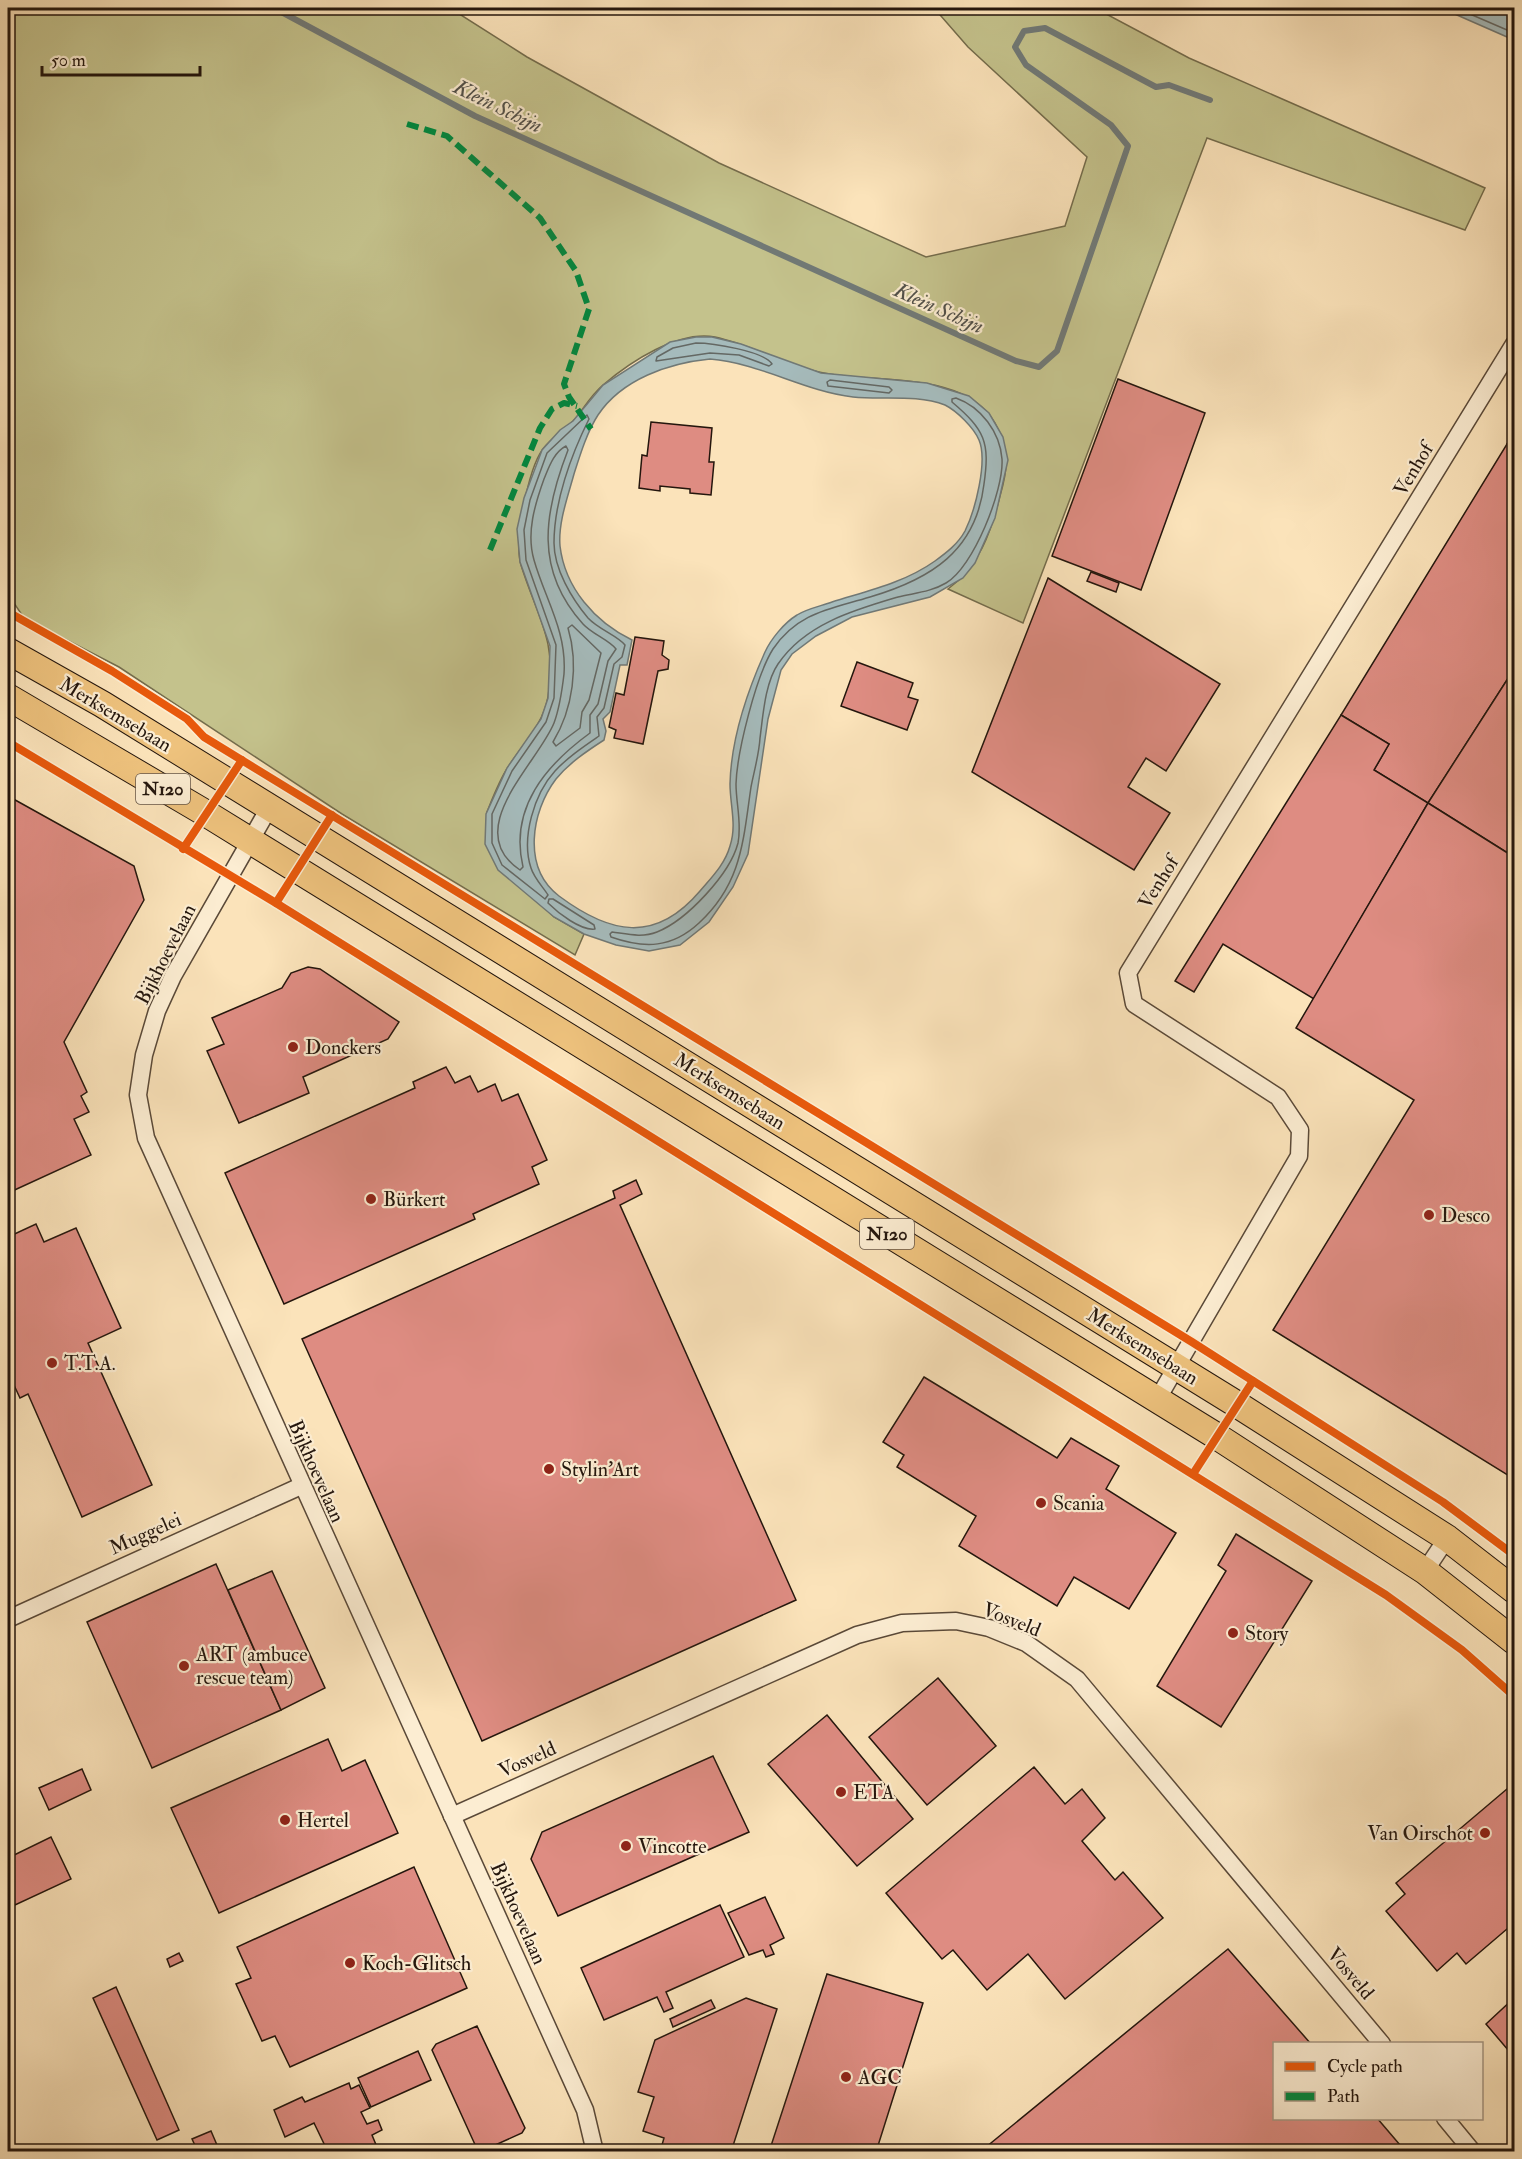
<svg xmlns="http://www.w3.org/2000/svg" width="1522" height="2159" font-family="'IM FELL Double Pica',serif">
  <rect width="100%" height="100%" fill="#fbe3ba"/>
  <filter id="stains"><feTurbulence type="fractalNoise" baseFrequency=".00333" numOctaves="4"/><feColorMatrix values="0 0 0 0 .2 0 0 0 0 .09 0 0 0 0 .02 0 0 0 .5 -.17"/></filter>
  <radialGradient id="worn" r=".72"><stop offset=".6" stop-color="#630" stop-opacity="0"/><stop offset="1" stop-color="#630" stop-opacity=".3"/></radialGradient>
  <path fill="#c4c28c" stroke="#746c4c" stroke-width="1.5" d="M8,8H450L527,57L719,163L926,257L1065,226L1087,157L968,47L934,8H1095L1189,58L1485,188L1465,230L1207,138L1023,623L948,589C979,567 991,532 1000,496C1008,469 1010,449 995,423C964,370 877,384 824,373C786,366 753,345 715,337C678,330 630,362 603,385C591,395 584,408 575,419C565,430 552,437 543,449C528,469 514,542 521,565C536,614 558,641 548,697C543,725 523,744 508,767C499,781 493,797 487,812L539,902L554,917L584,934L575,955L342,814L119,667L24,618L14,603L8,600Z"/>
  <g fill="#a5bbbc" stroke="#717976" stroke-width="1.5" fill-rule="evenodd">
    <polygon points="1441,8 1514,8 1514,40"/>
    <path d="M696,337H712L741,344L821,373L927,383L969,396L989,413L1003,437L1008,460L995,518L975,563L963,578L930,597L852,617L816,636L792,654L781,670L768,719L748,854L733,887L709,922L680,945L649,951L616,945L584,934L554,917L498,870L485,844L486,814L507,768L541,719L548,698L550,646L520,562L517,529L524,498L542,450L560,430L573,421L603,385L670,342ZM710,359C760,363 803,391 853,397C882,400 917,394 945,405C957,411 974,428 979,440C988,461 975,511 965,531C958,544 946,553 935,561C904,583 867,591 832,602C821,606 806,609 797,615C784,623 771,639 765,652C747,692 731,741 730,784C730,805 737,825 730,846C725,864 712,877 700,891C655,944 610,934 559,896C522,868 531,812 556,779C569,763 587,751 604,740L606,731L603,719L610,712L620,665H627L632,640C595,622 565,588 560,546C558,523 568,496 574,474C580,455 587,432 598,415C622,379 669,363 710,359Z"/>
  </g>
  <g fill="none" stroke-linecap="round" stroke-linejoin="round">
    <g stroke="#646864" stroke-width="1.5">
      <polyline points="1456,8 1514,33"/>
      <path d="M696,343C712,343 764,351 772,364L769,366L739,355L710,353L656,361L657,357L673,348Z"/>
      <polygon points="830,380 889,387 892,390 889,393 828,386 827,382"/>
      <path d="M956,398C981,407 1000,432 1002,459C1004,490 973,568 946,583C931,592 914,593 898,597C854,610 805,624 778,664C765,683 763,716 760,738C759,755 754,771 751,787C743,841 742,883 699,923C672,948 645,949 611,937L610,934L612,932C627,934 642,938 657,932C687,920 730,874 738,843C742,823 736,804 736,784C737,752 756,676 773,649C798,612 831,609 870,597C931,579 976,551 984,484C990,442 985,430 952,402V399Z"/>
      <path d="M587,415L589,419C571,455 554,502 554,543C554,569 572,599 588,618C598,629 618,636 625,645L622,657L614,664L604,708L597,717L599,736C583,747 568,757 555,771C534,794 521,838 531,868C534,878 543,887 548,895L545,899L502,865L492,843V814L512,771L546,722L554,698L556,645L526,560L524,530L530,500L547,453Z"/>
      <path d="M566,446L568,450C544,512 534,570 583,624C592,634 609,640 616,649L608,661L598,704L590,715V733C546,765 509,808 523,867L520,870C460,830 538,763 554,723C560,707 562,691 564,674C567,631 545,599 534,560C526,533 535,504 544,479C549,467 554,452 566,446Z"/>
      <path d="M572,625L601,653L589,700L582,712L580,728L556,746L553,742C573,709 579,665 568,628Z"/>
      <path d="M553,899L594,925L595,929C581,931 558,913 548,903L549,899Z"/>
    </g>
    <polyline stroke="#717976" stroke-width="6" points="274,8 475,116 1016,361 1039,367 1057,351 1128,146 1111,125 1026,65 1015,47 1024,31 1045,28 1156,87 1169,85 1210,100"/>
  </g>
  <g fill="#de8c82" stroke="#24160d" stroke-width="1.5">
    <polygon points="1118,379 1205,413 1141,590 1052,556"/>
    <polygon points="651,422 712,428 709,462 714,462 711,495 690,493 690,489 660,486 660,491 639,488 642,455 647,456"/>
    <polygon points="1514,432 1514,448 1507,444"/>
    <polygon points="1507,444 1514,448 1514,669 1428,803 1374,770 1389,744 1341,715"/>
    <polygon points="1091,572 1119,583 1116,592 1087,581"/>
    <polygon points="1048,578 1220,684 1166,771 1146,758 1128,787 1170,813 1134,870 972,772"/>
    <polygon points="635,637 664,641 662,655 669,660 668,669 658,671 643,744 614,738 616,730 609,727 616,693 624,695"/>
    <polygon points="857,662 913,683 908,697 918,700 907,730 841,706"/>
    <polygon points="1514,669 1514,857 1428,803"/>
    <polygon points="1341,715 1389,744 1374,770 1428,803 1314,999 1223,944 1194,992 1175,981"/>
    <polygon points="8,796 134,866 144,900 64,1042 87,1092 81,1096 89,1112 74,1119 91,1155 8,1193"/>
    <polygon points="1428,803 1514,857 1514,1479 1273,1330 1414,1100 1296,1028"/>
    <polygon points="308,967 320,969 399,1022 388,1039 303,1077 309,1093 239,1123 207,1051 224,1044 212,1018 282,988 291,973"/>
    <polygon points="446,1067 455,1083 470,1076 478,1092 495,1084 502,1101 518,1094 547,1160 532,1167 539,1184 473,1214 475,1219 284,1304 225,1173 415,1088 413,1082"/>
    <polygon points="636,1180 642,1194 620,1205 796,1600 482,1741 302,1339 615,1198 613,1191"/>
    <polygon points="36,1224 44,1242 76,1228 121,1328 88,1343 152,1485 82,1517 28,1394 20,1398 13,1383 8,1386 8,1237"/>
    <polygon points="924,1377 1057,1458 1071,1438 1119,1466 1106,1489 1176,1533 1129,1609 1074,1577 1057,1606 959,1546 976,1516 897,1467 904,1455 883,1442"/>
    <polygon points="1236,1534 1312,1581 1221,1727 1157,1686 1226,1571 1218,1565"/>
    <polygon points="216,1564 281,1710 152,1768 87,1622"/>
    <polygon points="272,1571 325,1688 281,1710 228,1590"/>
    <polygon points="938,1678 996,1746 927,1805 869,1737"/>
    <polygon points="827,1715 913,1819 857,1866 768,1764"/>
    <polygon points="328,1739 342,1771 365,1760 398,1833 219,1913 171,1808"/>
    <polygon points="713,1756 749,1832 558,1916 531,1859 542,1832"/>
    <polygon points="1034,1767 1065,1804 1082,1789 1105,1818 1082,1841 1115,1880 1123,1872 1163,1918 1065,1999 1028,1954 987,1990 953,1950 942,1959 886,1893"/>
    <polygon points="82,1769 91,1790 49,1810 39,1788"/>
    <polygon points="1514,1783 1514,1923 1466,1964 1457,1953 1437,1971 1386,1911 1405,1894 1396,1883"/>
    <polygon points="51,1837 71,1879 15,1905 8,1889 8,1858"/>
    <polygon points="414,1867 467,1988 290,2067 275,2036 262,2041 236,1984 251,1978 237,1947"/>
    <polygon points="765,1897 784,1938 770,1945 774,1954 766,1957 763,1950 749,1955 728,1913"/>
    <polygon points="720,1905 744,1957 666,1992 673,2008 664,2012 657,1997 604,2020 581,1968"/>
    <polygon points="1228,1949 1311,2044 1274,2044 1274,2118 1377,2118 1406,2152 980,2152"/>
    <polygon points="179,1953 183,1961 170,1967 167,1959"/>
    <polygon points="827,1974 923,2003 876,2152 769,2152"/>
    <polygon points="116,1987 179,2130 157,2140 93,1998"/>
    <polygon points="746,1998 777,2009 731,2152 660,2152 664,2138 643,2131 654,2097 638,2092 655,2040"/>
    <polygon points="1514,1998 1514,2057 1486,2024"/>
    <polygon points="711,2000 715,2008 673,2027 670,2019"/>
    <polygon points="477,2026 525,2128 522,2133 482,2151 477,2149 432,2050 436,2044"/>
    <polygon points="418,2051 431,2080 371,2107 358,2078"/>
    <polygon points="349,2083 351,2089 359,2085 370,2108 361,2112 367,2124 378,2120 382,2130 372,2135 379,2152 328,2152 314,2123 285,2137 274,2110 302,2097 305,2102"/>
    <polygon points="211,2131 217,2145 198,2152 192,2139"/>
  </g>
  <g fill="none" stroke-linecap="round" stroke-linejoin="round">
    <defs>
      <g id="street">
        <polyline points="269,808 173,976 157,1011 144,1055 138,1095 146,1138 585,2110 595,2152"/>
        <polyline points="1157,1400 1299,1156 1300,1130 1278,1097 1134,1004 1128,973 1514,344"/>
        <polyline points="1425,1571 1447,1538"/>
        <polyline points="8,1619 301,1486"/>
        <polyline points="452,1816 857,1635 902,1623 956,1621 989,1628 1026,1643 1077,1679 1382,2044"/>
        <polyline points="1445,2118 1473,2152"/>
      </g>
      <g id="primary">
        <polyline points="8,651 102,704 1238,1405 1447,1538 1514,1590"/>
        <polyline points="8,697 207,814 1218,1437 1425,1571 1514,1641"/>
      </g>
    </defs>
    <use href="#street" stroke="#5a4938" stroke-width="19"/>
    <use href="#primary" stroke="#24160d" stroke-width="28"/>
    <use href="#street" stroke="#fcedd2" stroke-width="16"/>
    <use href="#primary" stroke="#eec27d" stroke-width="26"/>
    <g stroke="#00873e" stroke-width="6" stroke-dasharray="12 6" stroke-linecap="butt">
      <polyline points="407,124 447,136 540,218 576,271 589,309 564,384 569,397 591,429"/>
      <polyline points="490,550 540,428 552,409 564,403 577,406"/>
    </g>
    <defs>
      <g id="cycleway">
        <polyline points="8,612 112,671 187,719 204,737 1192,1342 1443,1502 1514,1555"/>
        <polyline points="8,742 276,903 1386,1595 1462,1650 1514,1696"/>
        <polyline points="183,849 242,760"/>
        <polyline points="276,903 332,815"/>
        <polyline points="1193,1474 1253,1381"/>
      </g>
    </defs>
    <use href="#cycleway" stroke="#fcedd2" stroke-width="11"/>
    <use href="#cycleway" stroke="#e8590c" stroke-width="8"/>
  </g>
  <g fill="#8f2418" stroke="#fcedd2" stroke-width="2">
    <circle cx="293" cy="1047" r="6"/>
    <circle cx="371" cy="1199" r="6"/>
    <circle cx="1429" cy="1215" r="6"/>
    <circle cx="52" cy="1363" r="6"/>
    <circle cx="549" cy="1469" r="6"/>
    <circle cx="1041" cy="1503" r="6"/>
    <circle cx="1233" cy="1633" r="6"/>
    <circle cx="184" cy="1666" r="6"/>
    <circle cx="841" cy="1792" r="6"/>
    <circle cx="285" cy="1820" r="6"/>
    <circle cx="1485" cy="1833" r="6"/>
    <circle cx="626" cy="1846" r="6"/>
    <circle cx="350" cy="1963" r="6"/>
    <circle cx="846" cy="2077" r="6"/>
  </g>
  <g text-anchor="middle" stroke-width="4.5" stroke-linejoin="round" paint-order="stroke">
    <g fill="#fcedd2" stroke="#655648" stroke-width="1.5">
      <rect x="136" y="774" width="54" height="30" rx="4.5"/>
      <rect x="860" y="1219" width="54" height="30" rx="4.5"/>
    </g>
    <g font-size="18" font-weight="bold" fill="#24160d">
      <text x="163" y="795">N120</text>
      <text x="887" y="1240">N120</text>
    </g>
    <g font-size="20" fill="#24160d" stroke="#fcedd2">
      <text transform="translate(1413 469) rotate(-59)" y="7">Venhof</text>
      <text transform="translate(116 714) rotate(31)" y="7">Merksemsebaan</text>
      <text transform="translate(1158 882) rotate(-58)" y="7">Venhof</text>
      <text transform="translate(165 954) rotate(-63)" y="7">Bijkhoevelaan</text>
      <text transform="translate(730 1091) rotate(32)" y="7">Merksemsebaan</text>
      <text transform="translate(1143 1346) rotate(32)" y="7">Merksemsebaan</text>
      <text transform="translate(317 1471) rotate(66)" y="7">Bijkhoevelaan</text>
      <text transform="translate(145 1533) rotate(-24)" y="7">Muggelei</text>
      <text transform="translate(1012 1619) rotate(22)" y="7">Vosveld</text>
      <text transform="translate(527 1759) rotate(-24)" y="7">Vosveld</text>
      <text transform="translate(519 1913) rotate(66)" y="7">Bijkhoevelaan</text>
      <text transform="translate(1351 1973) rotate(50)" y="7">Vosveld</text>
    </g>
    <g font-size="20" fill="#24160d" stroke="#fcedd2" text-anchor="start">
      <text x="305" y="1054">Donckers</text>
      <text x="383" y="1206">Bürkert</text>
      <text x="1441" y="1222">Desco</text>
      <text x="64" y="1370">T.T.A.</text>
      <text x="561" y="1476">Stylin'Art</text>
      <text x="1053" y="1510">Scania</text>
      <text x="1245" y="1640">Story</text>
      <text x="196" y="1661">ART (ambuce<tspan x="196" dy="23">rescue team)</tspan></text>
      <text x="853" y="1799">ETA</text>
      <text x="297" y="1827">Hertel</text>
      <text x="1473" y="1840" text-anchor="end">Van Oirschot</text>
      <text x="638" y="1853">Vincotte</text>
      <text x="362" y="1970">Koch-Glitsch</text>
      <text x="858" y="2084">AGC</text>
    </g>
    <g font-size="21" font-style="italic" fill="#51504a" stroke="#fcedd2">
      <text transform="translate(498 106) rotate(26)" y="7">Klein Schijn</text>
      <text transform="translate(939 308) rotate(24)" y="7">Klein Schijn</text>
    </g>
  </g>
  <rect width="1522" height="2159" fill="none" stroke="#fbe3ba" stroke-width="30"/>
  <rect x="9" y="9" width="1504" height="2141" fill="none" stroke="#24160d" stroke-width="3"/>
  <rect x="15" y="15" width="1492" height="2129" fill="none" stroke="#24160d" stroke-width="1.5"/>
  <rect x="1273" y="2042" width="210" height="78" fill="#fcedd2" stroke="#a69783" stroke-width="1.5"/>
  <rect x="1285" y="2062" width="30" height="9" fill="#e8590c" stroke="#a69783" stroke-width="1.5"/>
  <text x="1327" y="2072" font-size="18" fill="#24160d">Cycle path</text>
  <rect x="1285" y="2092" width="30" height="9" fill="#00873e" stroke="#a69783" stroke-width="1.5"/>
  <text x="1327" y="2102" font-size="18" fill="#24160d">Path</text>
  <path d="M42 66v9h158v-9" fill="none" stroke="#24160d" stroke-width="3"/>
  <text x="51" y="66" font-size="18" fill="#24160d" stroke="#fcedd2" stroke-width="4.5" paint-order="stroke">50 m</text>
  <rect width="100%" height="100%" filter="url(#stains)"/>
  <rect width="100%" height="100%" fill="url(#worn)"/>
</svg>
